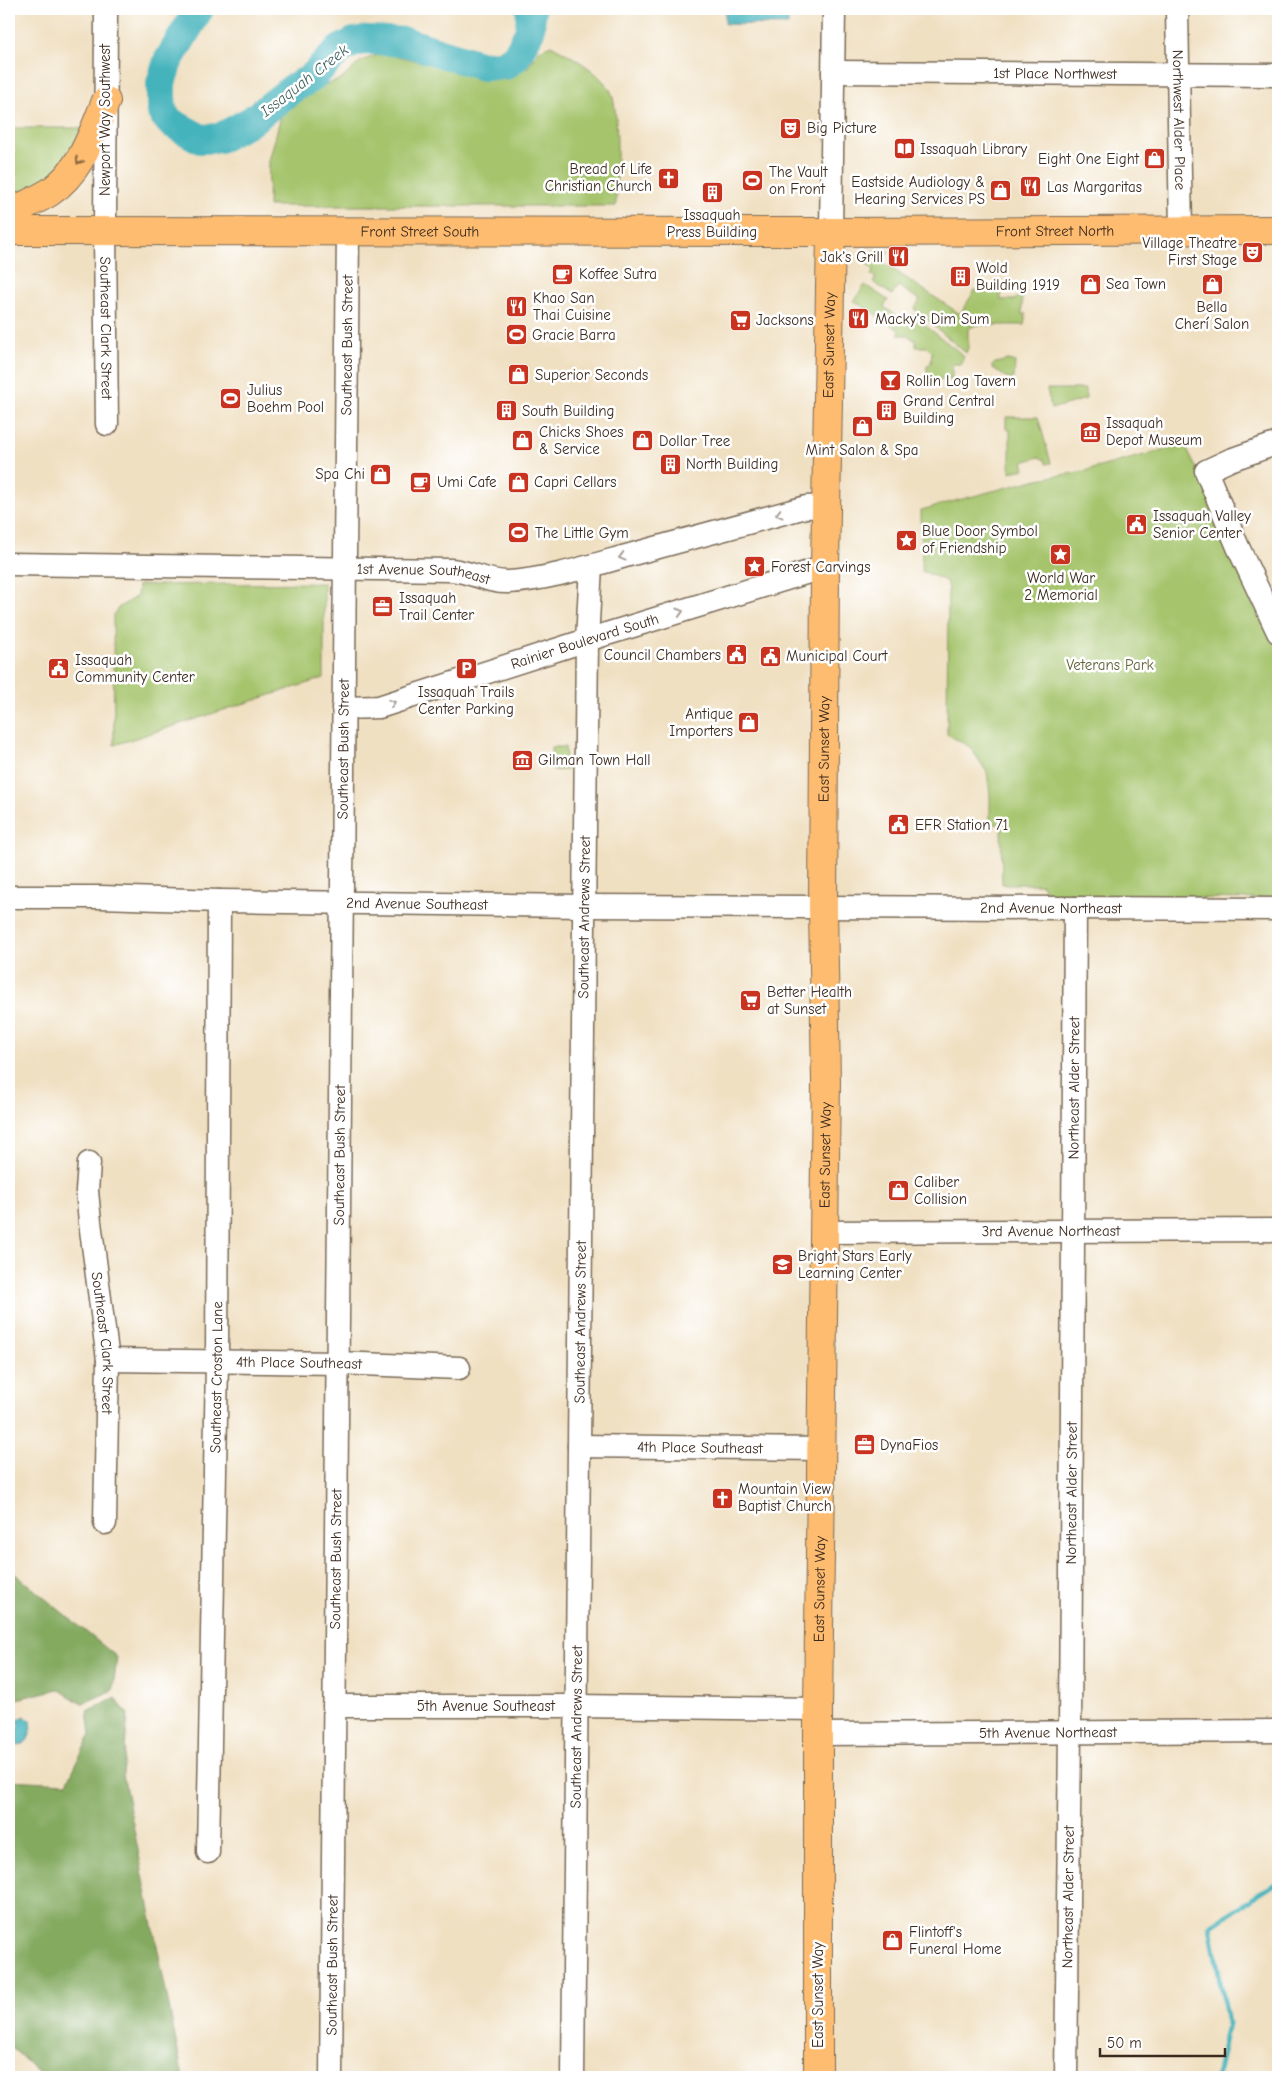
<svg xmlns="http://www.w3.org/2000/svg" width="1287" height="2086" font-family="'Comic Neue',sans-serif">
  <rect width="100%" height="100%" fill="#fff"/>
  <filter id="ink" filterUnits="userSpaceOnUse"><feTurbulence type="fractalNoise" baseFrequency=".02" numOctaves="2"/><feDisplacementMap in="SourceGraphic" scale="10" xChannelSelector="R" yChannelSelector="G"/><feConvolveMatrix kernelMatrix="1 2 1 2 8 2 1 2 1" color-interpolation-filters="sRGB"/></filter>
  <filter id="wash" filterUnits="userSpaceOnUse"><feTurbulence type="fractalNoise" baseFrequency=".0096" numOctaves="4" result="noise"/><feDisplacementMap in="SourceGraphic" scale="20" xChannelSelector="R" yChannelSelector="G"/><feGaussianBlur stdDeviation="1.12" result="paint"/><feColorMatrix in="noise" values="0 0 0 0 0 0 0 0 0 0 0 0 0 0 0 0 0 1.4 0 .05"/><feComposite in="paint" operator="in"/></filter>
  <g filter="url(#wash)">
    <rect width="100%" height="100%" fill="#f0e0c2"/>
    <g fill="#a5c46c" stroke="#707745">
      <path d="M551,45C573,57 594,68 609,88C621,105 616,182 616,206H268L269,161L283,108L321,86L342,79L361,61L384,53L486,77L510,76L528,67L539,50Z"/>
      <path d="M9,128H81C71,150 59,173 37,186C29,191 18,194 9,198Z"/>
      <polygon points="875,251 889,251 882,262 960,314 975,290 1001,291 1001,300 1014,300 1022,295 1022,314 1026,314 1024,325 976,325 968,329 968,348 966,353 914,309 920,300 898,286 892,295 873,282 876,278 871,275 874,270 866,263 870,253"/>
      <polygon points="865,285 888,300 884,307 906,322 911,314 964,356 961,364 952,364 952,380 932,380 927,375 927,366 931,363 932,352 927,347 916,347 916,341 907,335 899,335 899,330 854,301"/>
      <polygon points="1009,360 1015,362 1014,378 1010,380 991,367 995,363"/>
      <polygon points="1047,389 1085,389 1086,399 1051,409"/>
      <polygon points="1006,417 1038,417 1051,463 1046,464 1045,460 1039,457 1023,462 1025,469 1010,472 1010,430 1006,429"/>
      <polygon points="1185,444 1278,645 1278,899 1049,897 1042,884 1002,884 1001,825 990,823 990,794 987,772 970,747 947,734 948,589 946,581 922,571 921,510 1038,479 1085,471"/>
      <polygon points="324,583 324,678 114,745 113,615 118,608 137,596 138,585"/>
      <polygon points="551,747 565,747 567,770 552,771"/>
    </g>
    <g fill="#84aa60" stroke="#606a3f">
      <polygon points="9,1569 117,1657 113,1690 82,1704 58,1689 9,1701"/>
      <polygon points="115,1698 128,1714 123,1774 183,2077 43,2077 9,2045 9,1780 67,1783 90,1735 87,1711"/>
    </g>
    <g fill="#44b3bc" stroke="#406e6d">
      <polygon points="725,9 788,9 788,25 725,24"/>
      <path d="M25,1716L30,1721C32,1731 30,1744 18,1746L13,1743L12,1737L18,1730L19,1719Z"/>
    </g>
    <g fill="none" stroke-linecap="round" stroke-linejoin="round">
      <polyline stroke="#44b3bc" stroke-width="5" points="1217,2077 1228,2023 1210,1926 1278,1882"/>
      <polyline stroke="#44b3bc" stroke-width="30" points="199,9 168,61 161,83 161,95 162,112 170,122 201,139 220,138 251,121 292,89 310,79 339,50 354,42 367,40 406,42 483,66 505,65 516,57 530,31 531,9"/>
    </g>
  </g>
  <g filter="url(#ink)">
    <g fill="none" stroke-linecap="round" stroke-linejoin="round">
      <defs>
        <g id="minor">
          <path id="s1" d="M106,9L105,232L107,424"/>
          <path id="s2" d="M1177,9L1181,231"/>
          <path id="s3" d="M833,72L1278,75"/>
          <polyline points="831,232 834,9"/>
          <polyline points="1278,443 1230,460 1206,471 1238,547 1278,632"/>
          <path id="s4" d="M9,564L450,570C471,571 488,583 509,582C551,579 593,565 633,554C690,538 748,523 806,507L827,506"/>
          <path id="s5" d="M343,708L379,707L587,640L825,567"/>
          <path id="s6" d="M9,897H101L219,901L584,906L1278,909"/>
          <path id="s7" d="M89,1163L87,1191L90,1222L108,1360L105,1523"/>
          <path id="s8" d="M823,1232L1278,1230"/>
          <path id="s9" d="M108,1360L338,1363L459,1368"/>
          <path id="s10" d="M579,1446L821,1449"/>
          <path id="s11" d="M334,1706H576L818,1709"/>
          <path id="s12" d="M818,1734L1278,1731"/>
          <path id="s13" d="M208,1852L217,1362L219,901"/>
          <path id="s14" d="M331,2077L348,231"/>
          <path id="s15" d="M573,2077L584,924L587,640L591,566"/>
          <path id="s16" d="M1066,2077L1070,1732L1075,908"/>
        </g>
        <g id="major">
          <path d="M9,213C23,206 37,200 50,192C82,170 92,134 106,101"/>
          <path id="s17" d="M9,231L831,232L1278,230"/>
          <path id="s18" d="M818,2077V1709L826,1082L823,908L825,567L831,232"/>
        </g>
      </defs>
      <use href="#minor" stroke="#7a6a57" stroke-width="25"/>
      <use href="#major" stroke="#7a6a57" stroke-width="30"/>
      <use href="#minor" stroke="#fff" stroke-width="22"/>
      <use href="#major" stroke="#fdbc70" stroke-width="28"/>
    </g>
    <defs><path id="oneway-chevron" d="M-2-3.5L2.5 0L-2 3.5" fill="none" stroke-width="1.6" stroke-linecap="round" stroke-linejoin="round" transform="scale(1.25)"/></defs>
    <use stroke="#926c43" href="#oneway-chevron" transform="translate(79 161) rotate(122)"/>
    <g stroke="#a79f9a">
      <use href="#oneway-chevron" transform="translate(779 514) rotate(165)"/>
      <use href="#oneway-chevron" transform="translate(622 557) rotate(165)"/>
      <use href="#oneway-chevron" transform="translate(680 612) rotate(-17)"/>
      <use href="#oneway-chevron" transform="translate(392 703) rotate(-18)"/>
    </g>
  </g>
  <defs>
    <symbol id="theatre-square" viewBox="-11 -11 22 22"><rect x="-9" y="-9" width="18" height="18" rx="4" fill="#c8321e" stroke="#fff"/><path d="M-5-5.5Q0-4 5-5.5V0Q5 5 0 6Q-5 5-5 0ZM-3.3-2.5H-1v1.5H-3.3ZM1-2.5H3.3v1.5H1ZM-2.8 1Q0 5.5 2.8 1Z" fill="#fff"/></symbol>
    <symbol id="library-square" viewBox="-11 -11 22 22"><rect x="-9" y="-9" width="18" height="18" rx="4" fill="#c8321e" stroke="#fff"/><path d="M-6-4Q-3-5.5-.7-3.5V5Q-3 3-6 4ZM6-4Q3-5.5 .7-3.5V5Q3 3 6 4Z" fill="#fff"/></symbol>
    <symbol id="shop-square" viewBox="-11 -11 22 22"><rect x="-9" y="-9" width="18" height="18" rx="4" fill="#c8321e" stroke="#fff"/><path d="M-5-2.5h2.3a2.7 3.5 0 0 1 5.4 0H5L5.5 6h-11ZM-1.5-2.5h3a1.5 2.3 0 0 0-3 0Z" fill="#fff"/></symbol>
    <symbol id="church-square" viewBox="-11 -11 22 22"><rect x="-9" y="-9" width="18" height="18" rx="4" fill="#c8321e" stroke="#fff"/><path d="M-1.2-6h2.4v3.5h3.3v2.4h-3.3V6h-2.4V-.1h-3.3v-2.4h3.3Z" fill="#fff"/></symbol>
    <symbol id="stadium-square" viewBox="-11 -11 22 22"><rect x="-9" y="-9" width="18" height="18" rx="4" fill="#c8321e" stroke="#fff"/><path d="M0-5a6.5 5 0 1 0 0 10a6.5 5 0 1 0 0-10ZM-3.5-1.8h7v3.6h-7Z" fill="#fff"/></symbol>
    <symbol id="restaurant-square" viewBox="-11 -11 22 22"><rect x="-9" y="-9" width="18" height="18" rx="4" fill="#c8321e" stroke="#fff"/><path d="M-5-6h1v4h1v-4h1v4h1v-4h1v5L-1.5 .5V6h-2V.5L-5-1ZM5-6V6H3V1.5H1.5Q1.5-4 5-6Z" fill="#fff"/></symbol>
    <symbol id="building-square" viewBox="-11 -11 22 22"><rect x="-9" y="-9" width="18" height="18" rx="4" fill="#c8321e" stroke="#fff"/><path d="M-4-6H4V6H1V3H-1V6H-4ZM-2.5-4.3h1.7v1.8h-1.7ZM.8-4.3h1.7v1.8H.8ZM-2.5-1h1.7V.8h-1.7ZM.8-1h1.7V.8H.8Z" fill="#fff"/></symbol>
    <symbol id="cafe-square" viewBox="-11 -11 22 22"><rect x="-9" y="-9" width="18" height="18" rx="4" fill="#c8321e" stroke="#fff"/><path d="M-5.5-4.5H6V0H3Q3 3.5 0 3.5H-2.5Q-5.5 3.5-5.5 0ZM3-3.2v2h1.7v-2ZM-6 4.5H4V6H-6Z" fill="#fff"/></symbol>
    <symbol id="supermarket-square" viewBox="-11 -11 22 22"><rect x="-9" y="-9" width="18" height="18" rx="4" fill="#c8321e" stroke="#fff"/><path d="M-6-5.5h2.5l.6 2H6L4.5 2H-2.5L-4.4-4H-6ZM-1.5 3.2a1.3 1.3 0 1 0 .1 0ZM3 3.2a1.3 1.3 0 1 0 .1 0Z" fill="#fff"/></symbol>
    <symbol id="bar-square" viewBox="-11 -11 22 22"><rect x="-9" y="-9" width="18" height="18" rx="4" fill="#c8321e" stroke="#fff"/><path d="M-6-5H6L.8 .8V4.5H3.5V6h-7V4.5H-.8V.8Z" fill="#fff"/></symbol>
    <symbol id="museum-square" viewBox="-11 -11 22 22"><rect x="-9" y="-9" width="18" height="18" rx="4" fill="#c8321e" stroke="#fff"/><path d="M0-6L6-3V-2H-6V-3ZM-5-1h2V3h-2ZM-1-1h2V3h-2ZM3-1h2V3H3ZM-6 4H6V6H-6Z" fill="#fff"/></symbol>
    <symbol id="civic-square" viewBox="-11 -11 22 22"><rect x="-9" y="-9" width="18" height="18" rx="4" fill="#c8321e" stroke="#fff"/><path d="M-.6-6.5H3V-4.5H.6V-3L4-1V1h2V6H-6V1h2V-1L-.6-3ZM-1.2 2.5V6h2.4V2.5Z" fill="#fff"/></symbol>
    <symbol id="sight-square" viewBox="-11 -11 22 22"><rect x="-9" y="-9" width="18" height="18" rx="4" fill="#c8321e" stroke="#fff"/><path d="M0-6L1.8-2.2L6-1.7L2.9 1.2L3.7 5.4L0 3.3L-3.7 5.4L-2.9 1.2L-6-1.7L-1.8-2.2Z" fill="#fff"/></symbol>
    <symbol id="office-square" viewBox="-11 -11 22 22"><rect x="-9" y="-9" width="18" height="18" rx="4" fill="#c8321e" stroke="#fff"/><path d="M-6-3h4V-5.5h4V-3h4V5H-6ZM-1-4.5V-3h2v-1.5ZM-6 0V1H6V0Z" fill="#fff"/></symbol>
    <symbol id="parking-square" viewBox="-11 -11 22 22"><rect x="-9" y="-9" width="18" height="18" rx="4" fill="#c8321e" stroke="#fff"/><path d="M-3.5-5.5H1a3.5 3.5 0 0 1 0 7H-1V5.5H-3.5ZM-1-3.4V-.6H.8a1.4 1.4 0 0 0 0-2.8Z" fill="#fff"/></symbol>
    <symbol id="school-square" viewBox="-11 -11 22 22"><rect x="-9" y="-9" width="18" height="18" rx="4" fill="#c8321e" stroke="#fff"/><path d="M0-5L7-2L0 1L-7-2ZM-4 1L0 2.5L4 1V4Q0 6-4 4Z" fill="#fff"/></symbol>
  </defs>
  <g fill-rule="evenodd">
    <use href="#theatre-square" x="778" y="116" width="25" height="25"/>
    <use href="#library-square" x="892" y="136" width="25" height="25"/>
    <use href="#shop-square" x="1142" y="146" width="25" height="25"/>
    <use href="#church-square" x="656" y="166" width="25" height="25"/>
    <use href="#stadium-square" x="740" y="168" width="25" height="25"/>
    <use href="#restaurant-square" x="1018" y="174" width="25" height="25"/>
    <use href="#shop-square" x="988" y="178" width="25" height="25"/>
    <use href="#building-square" x="700" y="180" width="25" height="25"/>
    <use href="#theatre-square" x="1240" y="240" width="25" height="25"/>
    <use href="#restaurant-square" x="886" y="244" width="25" height="25"/>
    <use href="#cafe-square" x="550" y="262" width="25" height="25"/>
    <use href="#building-square" x="948" y="264" width="25" height="25"/>
    <use href="#shop-square" x="1078" y="272" width="25" height="25"/>
    <use href="#shop-square" x="1200" y="272" width="25" height="25"/>
    <use href="#restaurant-square" x="504" y="294" width="25" height="25"/>
    <use href="#restaurant-square" x="846" y="306" width="25" height="25"/>
    <use href="#supermarket-square" x="728" y="308" width="25" height="25"/>
    <use href="#stadium-square" x="504" y="322" width="25" height="25"/>
    <use href="#shop-square" x="506" y="362" width="25" height="25"/>
    <use href="#bar-square" x="878" y="368" width="25" height="25"/>
    <use href="#stadium-square" x="218" y="386" width="25" height="25"/>
    <use href="#building-square" x="874" y="398" width="25" height="25"/>
    <use href="#building-square" x="494" y="398" width="25" height="25"/>
    <use href="#shop-square" x="850" y="414" width="25" height="25"/>
    <use href="#museum-square" x="1078" y="420" width="25" height="25"/>
    <use href="#shop-square" x="510" y="428" width="25" height="25"/>
    <use href="#shop-square" x="630" y="428" width="25" height="25"/>
    <use href="#building-square" x="658" y="452" width="25" height="25"/>
    <use href="#shop-square" x="368" y="462" width="25" height="25"/>
    <use href="#cafe-square" x="408" y="470" width="25" height="25"/>
    <use href="#shop-square" x="506" y="470" width="25" height="25"/>
    <use href="#civic-square" x="1124" y="512" width="25" height="25"/>
    <use href="#stadium-square" x="506" y="520" width="25" height="25"/>
    <use href="#sight-square" x="894" y="528" width="25" height="25"/>
    <use href="#sight-square" x="1048" y="542" width="25" height="25"/>
    <use href="#sight-square" x="742" y="554" width="25" height="25"/>
    <use href="#office-square" x="370" y="594" width="25" height="25"/>
    <use href="#civic-square" x="724" y="642" width="25" height="25"/>
    <use href="#civic-square" x="758" y="644" width="25" height="25"/>
    <use href="#civic-square" x="46" y="656" width="25" height="25"/>
    <use href="#parking-square" x="454" y="656" width="25" height="25"/>
    <use href="#shop-square" x="736" y="710" width="25" height="25"/>
    <use href="#museum-square" x="510" y="748" width="25" height="25"/>
    <use href="#civic-square" x="886" y="812" width="25" height="25"/>
    <use href="#supermarket-square" x="738" y="988" width="25" height="25"/>
    <use href="#shop-square" x="886" y="1178" width="25" height="25"/>
    <use href="#school-square" x="770" y="1252" width="25" height="25"/>
    <use href="#office-square" x="852" y="1432" width="25" height="25"/>
    <use href="#church-square" x="710" y="1486" width="25" height="25"/>
    <use href="#shop-square" x="880" y="1928" width="25" height="25"/>
  </g>
  <g text-anchor="middle" stroke-width="5" stroke-linejoin="round" paint-order="stroke">
    <g font-size="15" fill="#3b2a1e" stroke="#fff">
      <text dy="5" stroke="none"><textPath href="#s3" startOffset="222">1st Place Northwest</textPath></text>
      <text transform="translate(105 120) rotate(-90)" y="5">Newport Way Southwest</text>
      <text dy="5" stroke="none"><textPath href="#s2" startOffset="111">Northwest Alder Place</textPath></text>
      <text dy="5" stroke="none"><textPath href="#s17" startOffset="411">Front Street South</textPath></text>
      <text dy="5" stroke="none"><textPath href="#s17" startOffset="1046">Front Street North</textPath></text>
      <text dy="5" stroke="none"><textPath href="#s1" startOffset="319">Southeast Clark Street</textPath></text>
      <text dy="5" stroke="none"><textPath href="#s14" startOffset="1732">Southeast Bush Street</textPath></text>
      <text dy="5" stroke="none"><textPath href="#s18" startOffset="1732">East Sunset Way</textPath></text>
      <text dy="5" stroke="none"><textPath href="#s4" startOffset="415">1st Avenue Southeast</textPath></text>
      <text dy="5" stroke="none"><textPath href="#s5" startOffset="252">Rainier Boulevard South</textPath></text>
      <text dy="5" stroke="none"><textPath href="#s14" startOffset="1328">Southeast Bush Street</textPath></text>
      <text dy="5" stroke="none"><textPath href="#s18" startOffset="1328">East Sunset Way</textPath></text>
      <text dy="5" stroke="none"><textPath href="#s6" startOffset="408">2nd Avenue Southeast</textPath></text>
      <text dy="5" stroke="none"><textPath href="#s6" startOffset="1042">2nd Avenue Northeast</textPath></text>
      <text dy="5" stroke="none"><textPath href="#s15" startOffset="1160">Southeast Andrews Street</textPath></text>
      <text dy="5" stroke="none"><textPath href="#s16" startOffset="989">Northeast Alder Street</textPath></text>
      <text dy="5" stroke="none"><textPath href="#s14" startOffset="922">Southeast Bush Street</textPath></text>
      <text dy="5" stroke="none"><textPath href="#s18" startOffset="922">East Sunset Way</textPath></text>
      <text dy="5" stroke="none"><textPath href="#s8" startOffset="228">3rd Avenue Northeast</textPath></text>
      <text dy="5" stroke="none"><textPath href="#s15" startOffset="755">Southeast Andrews Street</textPath></text>
      <text dy="5" stroke="none"><textPath href="#s7" startOffset="181">Southeast Clark Street</textPath></text>
      <text dy="5" stroke="none"><textPath href="#s9" startOffset="191">4th Place Southeast</textPath></text>
      <text dy="5" stroke="none"><textPath href="#s13" startOffset="475">Southeast Croston Lane</textPath></text>
      <text dy="5" stroke="none"><textPath href="#s10" startOffset="121">4th Place Southeast</textPath></text>
      <text dy="5" stroke="none"><textPath href="#s16" startOffset="584">Northeast Alder Street</textPath></text>
      <text dy="5" stroke="none"><textPath href="#s14" startOffset="518">Southeast Bush Street</textPath></text>
      <text dy="5" stroke="none"><textPath href="#s18" startOffset="488">East Sunset Way</textPath></text>
      <text dy="5" stroke="none"><textPath href="#s11" startOffset="152">5th Avenue Southeast</textPath></text>
      <text dy="5" stroke="none"><textPath href="#s15" startOffset="350">Southeast Andrews Street</textPath></text>
      <text dy="5" stroke="none"><textPath href="#s12" startOffset="230">5th Avenue Northeast</textPath></text>
      <text dy="5" stroke="none"><textPath href="#s16" startOffset="180">Northeast Alder Street</textPath></text>
      <text dy="5" stroke="none"><textPath href="#s14" startOffset="112">Southeast Bush Street</textPath></text>
      <text transform="translate(818 1995) rotate(-90)" y="5">East Sunset Way</text>
    </g>
    <g font-size="15" fill="#3b2a1e" stroke="#fff" text-anchor="start">
      <text x="807" y="133">Big Picture</text>
      <text x="920" y="154">Issaquah Library</text>
      <text x="1139" y="164" text-anchor="end">Eight One Eight</text>
      <text x="652" y="174" text-anchor="end">Bread of Life<tspan x="652" dy="17">Christian Church</tspan></text>
      <text x="769" y="177">The Vault<tspan x="769" dy="17">on Front</tspan></text>
      <text x="985" y="187" text-anchor="end">Eastside Audiology &amp;<tspan x="985" dy="17">Hearing Services PS</tspan></text>
      <text x="1047" y="192">Las Margaritas</text>
      <text x="712" y="220" text-anchor="middle">Issaquah<tspan x="712" dy="17">Press Building</tspan></text>
      <text x="1237" y="248" text-anchor="end">Village Theatre<tspan x="1237" dy="17">First Stage</tspan></text>
      <text x="883" y="262" text-anchor="end">Jak's Grill</text>
      <text x="976" y="273">Wold<tspan x="976" dy="17">Building 1919</tspan></text>
      <text x="579" y="279">Koffee Sutra</text>
      <text x="1106" y="289">Sea Town</text>
      <text x="533" y="303">Khao San<tspan x="533" dy="17">Thai Cuisine</tspan></text>
      <text x="1212" y="312" text-anchor="middle">Bella<tspan x="1212" dy="17">Cherí Salon</tspan></text>
      <text x="875" y="324">Macky's Dim Sum</text>
      <text x="756" y="325">Jacksons</text>
      <text x="532" y="340">Gracie Barra</text>
      <text x="535" y="380">Superior Seconds</text>
      <text x="906" y="386">Rollin Log Tavern</text>
      <text x="247" y="395">Julius<tspan x="247" dy="17">Boehm Pool</tspan></text>
      <text x="903" y="406">Grand Central<tspan x="903" dy="17">Building</tspan></text>
      <text x="522" y="416">South Building</text>
      <text x="1106" y="428">Issaquah<tspan x="1106" dy="17">Depot Museum</tspan></text>
      <text x="539" y="437">Chicks Shoes<tspan x="539" dy="17">&amp; Service</tspan></text>
      <text x="659" y="446">Dollar Tree</text>
      <text x="862" y="455" text-anchor="middle">Mint Salon &amp; Spa</text>
      <text x="686" y="469">North Building</text>
      <text x="365" y="479" text-anchor="end">Spa Chi</text>
      <text x="437" y="487">Umi Cafe</text>
      <text x="534" y="487">Capri Cellars</text>
      <text x="1153" y="521">Issaquah Valley<tspan x="1153" dy="17">Senior Center</tspan></text>
      <text x="922" y="536">Blue Door Symbol<tspan x="922" dy="17">of Friendship</tspan></text>
      <text x="535" y="538">The Little Gym</text>
      <text x="771" y="572">Forest Carvings</text>
      <text x="1061" y="583" text-anchor="middle">World War<tspan x="1061" dy="17">2 Memorial</tspan></text>
      <text x="399" y="603">Issaquah<tspan x="399" dy="17">Trail Center</tspan></text>
      <text x="721" y="660" text-anchor="end">Council Chambers</text>
      <text x="786" y="661">Municipal Court</text>
      <text x="75" y="665">Issaquah<tspan x="75" dy="17">Community Center</tspan></text>
      <text x="466" y="697" text-anchor="middle">Issaquah Trails<tspan x="466" dy="17">Center Parking</tspan></text>
      <text x="733" y="719" text-anchor="end">Antique<tspan x="733" dy="17">Importers</tspan></text>
      <text x="538" y="765">Gilman Town Hall</text>
      <text x="915" y="830">EFR Station 71</text>
      <text x="767" y="997">Better Health<tspan x="767" dy="17">at Sunset</tspan></text>
      <text x="914" y="1187">Caliber<tspan x="914" dy="17">Collision</tspan></text>
      <text x="798" y="1261">Bright Stars Early<tspan x="798" dy="17">Learning Center</tspan></text>
      <text x="880" y="1450">DynaFios</text>
      <text x="738" y="1494">Mountain View<tspan x="738" dy="17">Baptist Church</tspan></text>
      <text x="909" y="1937">Flintoff's<tspan x="909" dy="17">Funeral Home</tspan></text>
    </g>
    <g font-size="15" fill="#606039" stroke="#fff">
      <text x="1110" y="670">Veterans Park</text>
    </g>
    <g font-size="16" font-style="italic" fill="#3f615d" stroke="#fff">
      <text transform="translate(304 80) rotate(-38)" y="6">Issaquah Creek</text>
    </g>
  </g>
  <rect width="1287" height="2086" fill="none" stroke="#fff" stroke-width="30"/>
  <path d="M1100 2048v8h125v-8" fill="none" stroke="#3b2a1e" stroke-width="2.5"/>
  <text x="1107" y="2048" font-size="15" fill="#3b2a1e" stroke="#ffffff" stroke-width="4" paint-order="stroke">50 m</text>
</svg>
